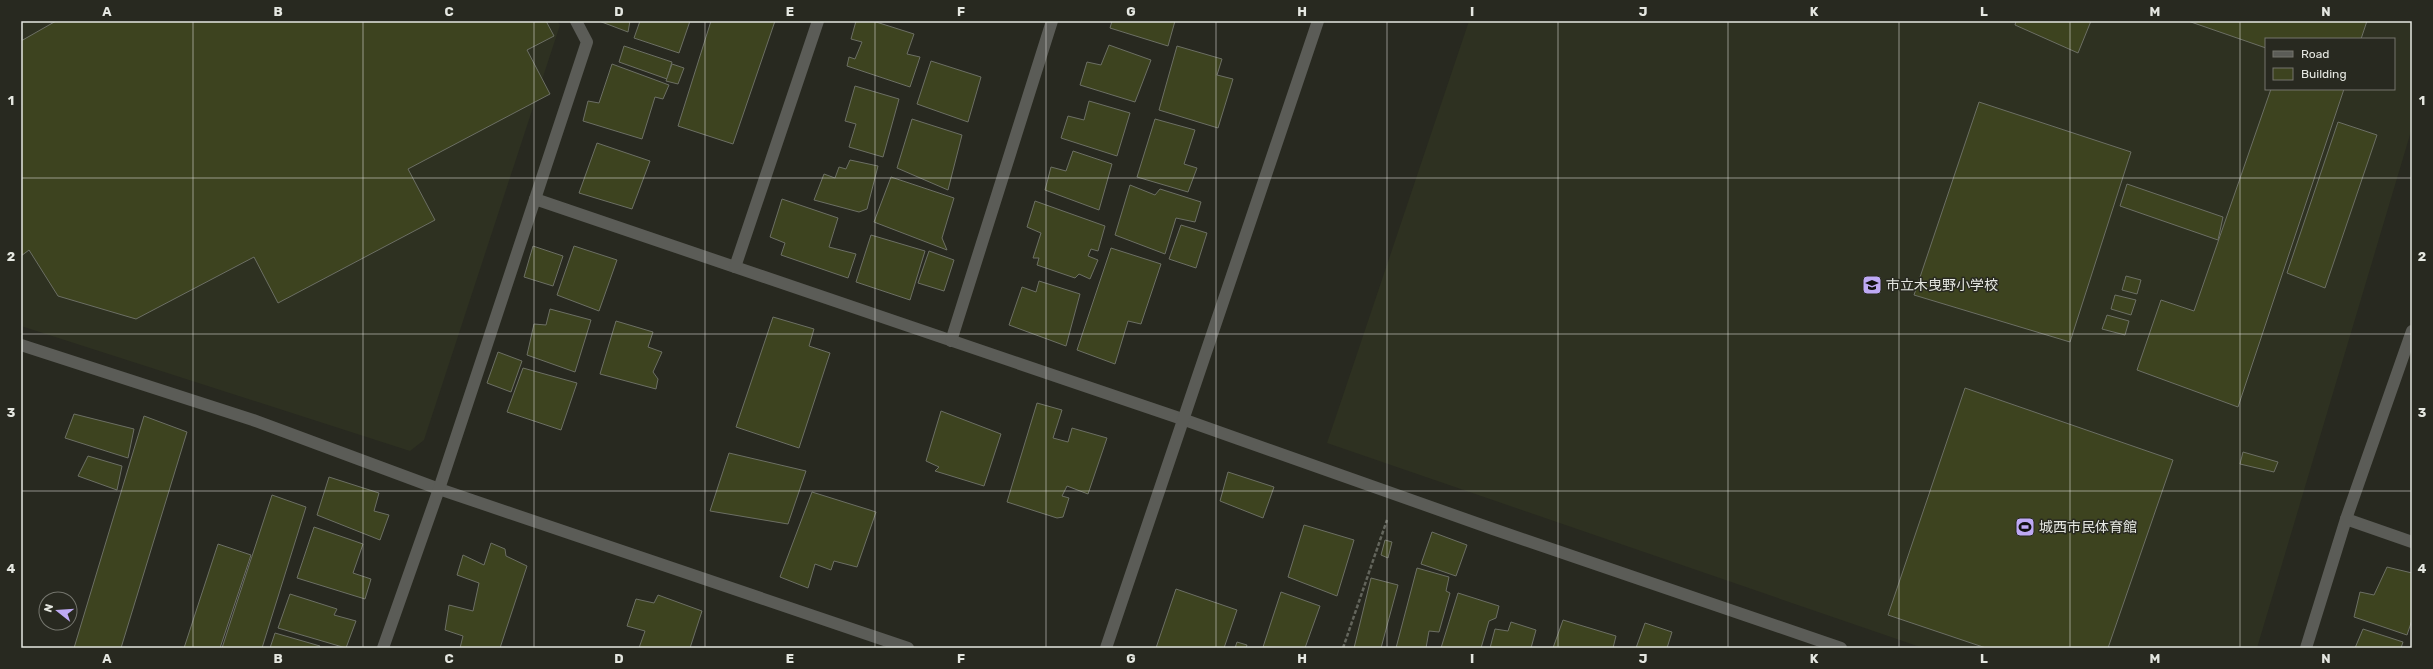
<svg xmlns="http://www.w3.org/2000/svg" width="2433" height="669" font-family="Rubik,'Noto Sans JP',sans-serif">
  <rect width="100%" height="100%" fill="#282920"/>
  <g fill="#2e3121" fill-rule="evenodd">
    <polygon points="21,21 557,21 560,25 424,440 410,451 21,326"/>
    <path d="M1469,21H2412V128L2257,648H1923L1327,443ZM2266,39H2394V89H2266Z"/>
  </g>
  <g fill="#3d431f" stroke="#6c6f64">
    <polygon points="56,21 546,21 554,36 527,50 550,94 408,169 435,220 278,303 254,257 136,319 58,296 29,250 21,256 21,41"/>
    <polygon points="599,21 630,21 628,32"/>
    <polygon points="640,21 690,21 679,53 634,38"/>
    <polygon points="711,21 775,21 733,144 678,126"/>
    <polygon points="856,21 873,21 914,34 907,54 920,57 910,87 847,66 849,57 855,59 862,42 851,39"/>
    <polygon points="1112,21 1175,21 1168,46 1110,28"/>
    <polygon points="2016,21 2091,21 2078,53 2015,25"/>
    <polygon points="2188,21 2367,21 2361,39 2266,39 2266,48"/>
    <polygon points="1109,45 1151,60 1135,102 1080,85 1087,62 1101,65"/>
    <polygon points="624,46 672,62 667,79 619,62"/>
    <polygon points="1177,46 1222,59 1217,75 1233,79 1218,128 1159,110"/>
    <polygon points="931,61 981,77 968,122 917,104"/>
    <polygon points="612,64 669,85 663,99 655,97 642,139 583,121 588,101 599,103"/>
    <polygon points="672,64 684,68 678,84 666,81"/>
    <polygon points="855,86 899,99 883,157 849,147 856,124 845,121"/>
    <polygon points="2271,89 2344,89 2238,407 2137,370 2161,300 2194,311"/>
    <polygon points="1089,101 1130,113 1117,156 1061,138 1068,116 1084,120"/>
    <polygon points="1979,102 2131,152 2070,342 1914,295"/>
    <polygon points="912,119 962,135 948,190 897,168"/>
    <polygon points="1155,119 1195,130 1184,164 1197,168 1188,192 1137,177"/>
    <polygon points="2338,122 2377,135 2325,288 2287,273"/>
    <polygon points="597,143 650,161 632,209 579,193"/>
    <polygon points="1073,151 1112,164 1099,210 1045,190 1051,167 1066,171"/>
    <polygon points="850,160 878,166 867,209 859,212 814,200 824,174 835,178 839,167 846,169"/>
    <polygon points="891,177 954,198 942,238 947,250 874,222"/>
    <polygon points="2127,184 2223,217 2218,240 2120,206"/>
    <polygon points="1130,185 1155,195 1160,189 1201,202 1195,222 1176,218 1165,254 1115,235"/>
    <polygon points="782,199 838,218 829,247 856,254 848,278 781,255 785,243 770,237"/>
    <polygon points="1035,201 1105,226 1098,251 1091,249 1088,256 1098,260 1090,279 1079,274 1075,278 1037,265 1039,258 1033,258 1041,233 1027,227"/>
    <polygon points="1181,225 1207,233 1196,268 1169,259"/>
    <polygon points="871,235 925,251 910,300 856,282"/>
    <polygon points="533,246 563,256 553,286 524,277"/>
    <polygon points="574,246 617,260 599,311 557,295"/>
    <polygon points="1111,248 1161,264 1141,324 1128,321 1115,364 1077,350"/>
    <polygon points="929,251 954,260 944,291 918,283"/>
    <polygon points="2126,276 2141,280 2137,294 2122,290"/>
    <polygon points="1039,281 1080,294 1066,346 1009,325 1022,287 1036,292"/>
    <polygon points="2115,295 2136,300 2131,315 2111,309"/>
    <polygon points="550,309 591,320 575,372 527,355 534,324 546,325"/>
    <polygon points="2107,315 2129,321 2125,335 2102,329"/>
    <polygon points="773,317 814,329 809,346 830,353 799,448 736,427"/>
    <polygon points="616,321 653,332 648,347 662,352 653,372 658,379 656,389 600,374"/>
    <polygon points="498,352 522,361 511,392 487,383"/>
    <polygon points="523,368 577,383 561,430 507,412"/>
    <polygon points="1965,388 2173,460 2108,648 1986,648 1888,615"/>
    <polygon points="1037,403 1062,410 1053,438 1068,442 1072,428 1107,438 1088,494 1067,486 1062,496 1069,498 1063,517 1057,518 1007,502"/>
    <polygon points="941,411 1001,434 984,486 935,471 939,467 926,461"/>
    <polygon points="74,414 134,429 128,458 65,438"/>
    <polygon points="144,416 187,432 121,648 74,648"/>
    <polygon points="2243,452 2278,462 2274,472 2240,464"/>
    <polygon points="729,453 806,471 788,524 710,511"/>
    <polygon points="88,456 122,466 117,490 78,476"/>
    <polygon points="1228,472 1274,487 1263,518 1220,501"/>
    <polygon points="329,477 379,493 374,511 389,515 380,540 317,515"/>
    <polygon points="812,492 876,512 857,567 834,561 831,570 815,564 808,588 780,577"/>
    <polygon points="272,495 306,507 262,648 222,648"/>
    <polygon points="1304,525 1354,540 1337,596 1288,577"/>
    <polygon points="314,527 363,544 353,573 371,579 365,599 297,578"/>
    <polygon points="1432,532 1467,545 1456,576 1421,564"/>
    <polygon points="1385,540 1392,542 1388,558 1381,555"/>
    <polygon points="491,543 505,549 506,556 527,566 500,648 460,648 463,636 445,630 449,605 473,611 479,583 457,575 463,555 484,565"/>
    <polygon points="218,544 251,555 220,648 184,648"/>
    <polygon points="2387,567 2412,573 2412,620 2407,635 2354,617 2360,592 2374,595"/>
    <polygon points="1417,568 1449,577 1446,591 1450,593 1439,632 1429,631 1426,648 1396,648"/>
    <polygon points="1371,578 1398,585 1381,648 1354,648"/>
    <polygon points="1176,589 1237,610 1224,648 1156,648"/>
    <polygon points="1281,592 1320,606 1305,648 1263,647"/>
    <polygon points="1458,593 1499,606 1496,618 1489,621 1481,648 1441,648"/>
    <polygon points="290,594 337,609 334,615 356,621 346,648 278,628"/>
    <polygon points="658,595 702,611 690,648 639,648 645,631 627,626 636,599 654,603"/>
    <polygon points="1563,620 1616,636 1613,648 1553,648"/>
    <polygon points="1511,622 1536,630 1531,648 1490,648 1495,629 1508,631"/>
    <polygon points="1645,623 1672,632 1667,648 1636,648"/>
    <polygon points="2363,629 2403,642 2401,648 2355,648"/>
    <polygon points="275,633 320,646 319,648 270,648"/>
    <polygon points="1237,642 1247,645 1246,648 1235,648"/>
  </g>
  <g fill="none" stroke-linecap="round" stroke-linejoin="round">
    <polyline stroke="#63655c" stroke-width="2.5" stroke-dasharray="4 2" stroke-linecap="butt" points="1343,648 1387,520"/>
    <g stroke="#5b5c57" stroke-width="12">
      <polyline points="535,199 1185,420 1493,529 1841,648"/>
      <polyline points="735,267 818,21"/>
      <polyline points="951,341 1052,21"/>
      <polyline points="21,345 253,420 439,489 908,648"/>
      <polyline points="2346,519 2412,542"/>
      <polyline points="383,648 439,489 587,42 576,21"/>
      <polyline points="1106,648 1318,21"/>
      <polyline points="2306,648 2346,519 2412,331"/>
    </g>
  </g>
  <path fill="none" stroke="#e5e7e1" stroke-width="1" stroke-opacity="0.55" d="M193,21V648M363,21V648M534,21V648M705,21V648M875,21V648M1046,21V648M1216,21V648M1387,21V648M1558,21V648M1728,21V648M1899,21V648M2070,21V648M2240,21V648M21,178H2412M21,334H2412M21,491H2412"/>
  <defs>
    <symbol id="school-square" viewBox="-11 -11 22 22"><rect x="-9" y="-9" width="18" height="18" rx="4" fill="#bea9f4" stroke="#282920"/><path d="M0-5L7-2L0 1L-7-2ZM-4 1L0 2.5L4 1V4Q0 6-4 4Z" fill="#111"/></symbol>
    <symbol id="stadium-square" viewBox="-11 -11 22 22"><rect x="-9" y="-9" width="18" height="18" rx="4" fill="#bea9f4" stroke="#282920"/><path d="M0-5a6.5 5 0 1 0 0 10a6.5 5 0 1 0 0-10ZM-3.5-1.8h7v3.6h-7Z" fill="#111"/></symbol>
  </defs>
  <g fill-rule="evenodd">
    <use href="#school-square" x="1861" y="274" width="22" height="22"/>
    <use href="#stadium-square" x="2014" y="516" width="22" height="22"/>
  </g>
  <g text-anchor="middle" stroke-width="3" stroke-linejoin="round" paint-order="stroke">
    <g font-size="14" fill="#e5e7e1" stroke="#282920" text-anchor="start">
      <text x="1886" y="290">市立木曳野小学校</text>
      <text x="2039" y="532">城西市民体育館</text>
    </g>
  </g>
  <rect width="2433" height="669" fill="none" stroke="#282920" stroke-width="44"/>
  <rect x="2265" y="38" width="130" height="52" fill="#282920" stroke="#74756d"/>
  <rect x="2273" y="51" width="20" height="6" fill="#5b5c57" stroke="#74756d"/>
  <text x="2301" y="58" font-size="12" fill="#e5e7e1">Road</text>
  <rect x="2273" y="68" width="20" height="12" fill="#3d431f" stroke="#74756d"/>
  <text x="2301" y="78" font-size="12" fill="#e5e7e1">Building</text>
  <g transform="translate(58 611) rotate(287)"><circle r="19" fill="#282920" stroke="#74756d"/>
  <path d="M0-3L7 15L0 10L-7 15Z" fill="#bea9f4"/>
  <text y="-6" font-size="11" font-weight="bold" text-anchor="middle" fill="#e5e7e1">N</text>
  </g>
  <rect x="22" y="22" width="2389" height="625" fill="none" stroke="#e5e7e1" stroke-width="1.5"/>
  <g font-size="13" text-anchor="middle" font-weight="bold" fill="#e5e7e1">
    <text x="107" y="16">A</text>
    <text x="278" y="16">B</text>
    <text x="449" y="16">C</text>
    <text x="619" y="16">D</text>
    <text x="790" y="16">E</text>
    <text x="961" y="16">F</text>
    <text x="1131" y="16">G</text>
    <text x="1302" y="16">H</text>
    <text x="1472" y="16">I</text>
    <text x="1643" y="16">J</text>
    <text x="1814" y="16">K</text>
    <text x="1984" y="16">L</text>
    <text x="2155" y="16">M</text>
    <text x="2326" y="16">N</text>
    <text x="11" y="105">1</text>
    <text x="2422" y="105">1</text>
    <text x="11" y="261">2</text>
    <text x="2422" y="261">2</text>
    <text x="11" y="417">3</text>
    <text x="2422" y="417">3</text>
    <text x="11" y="573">4</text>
    <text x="2422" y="573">4</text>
    <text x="107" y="663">A</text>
    <text x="278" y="663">B</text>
    <text x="449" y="663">C</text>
    <text x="619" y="663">D</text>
    <text x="790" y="663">E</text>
    <text x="961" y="663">F</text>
    <text x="1131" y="663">G</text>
    <text x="1302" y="663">H</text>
    <text x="1472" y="663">I</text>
    <text x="1643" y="663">J</text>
    <text x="1814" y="663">K</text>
    <text x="1984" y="663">L</text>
    <text x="2155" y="663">M</text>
    <text x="2326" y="663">N</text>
  </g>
</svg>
